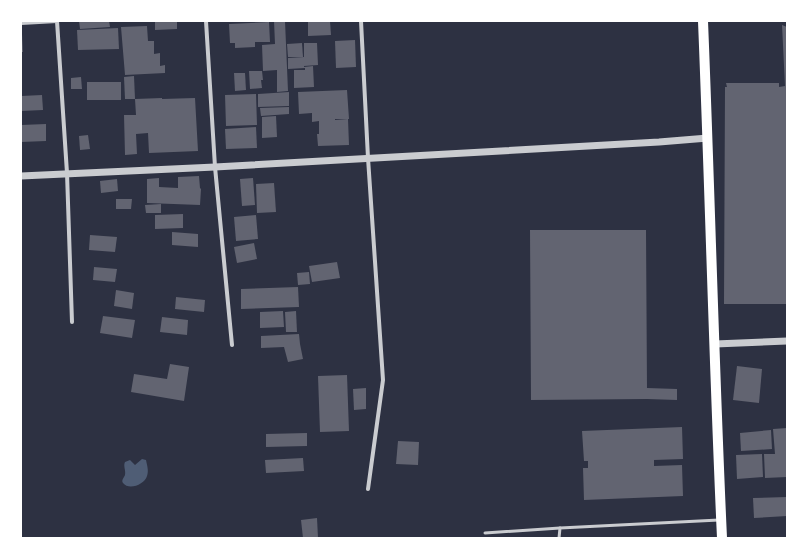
<svg xmlns="http://www.w3.org/2000/svg" width="808" height="559" font-family="Karla,sans-serif">
  <rect width="100%" height="100%" fill="#2d3142"/>
  <path fill="#4f5d75" d="M142,459L146,460C147,465 149,471 147,476C145,484 129,491 123,483C121,480 124,478 125,475C126,470 123,466 125,462L130,460L135,465Z"/>
  <g fill="#626471">
    <polygon points="79,21 109,21 110,27 80,29"/>
    <polygon points="155,21 177,21 177,29 155,30"/>
    <polygon points="274,21 285,21 288,91 277,92 277,70 263,71 262,45 275,44"/>
    <polygon points="308,21 330,21 331,35 308,36"/>
    <polygon points="269,22 270,42 255,42 255,47 235,48 235,43 230,43 229,24"/>
    <polygon points="782,25 787,27 787,304 724,304 725,87 727,87 726,83 779,83 779,87 785,86"/>
    <polygon points="147,26 148,41 154,41 154,50 143,51 154,50 154,54 160,53 160,66 165,65 165,73 125,75 121,27"/>
    <polygon points="118,28 119,49 78,50 77,30"/>
    <polygon points="21,34 22,34 23,52 21,52"/>
    <polygon points="355,40 356,67 336,68 335,41"/>
    <polygon points="302,43 303,57 288,57 287,44"/>
    <polygon points="304,43 317,43 318,65 304,66 304,67 313,66 314,87 294,88 294,70 305,70 305,68 288,69 288,58 304,57"/>
    <polygon points="249,71 262,71 263,80 261,80 262,88 250,89"/>
    <polygon points="234,73 245,73 246,90 235,91"/>
    <polygon points="134,76 135,99 125,99 124,77"/>
    <polygon points="81,77 82,89 71,89 71,78"/>
    <rect x="87" y="82" width="34" height="18"/>
    <polygon points="347,90 349,119 335,119 335,120 348,119 349,145 318,146 317,134 319,134 319,121 312,122 312,113 299,114 298,92"/>
    <polygon points="289,92 289,106 258,107 258,94"/>
    <polygon points="256,94 257,125 226,126 225,95"/>
    <polygon points="42,95 43,110 21,111 21,96"/>
    <polygon points="162,98 162,99 195,98 198,151 149,153 148,133 136,134 137,154 125,155 124,115 136,115 135,99"/>
    <polygon points="289,107 289,114 261,116 260,108"/>
    <polygon points="276,116 277,137 262,138 262,117"/>
    <polygon points="46,124 46,141 21,142 21,125"/>
    <polygon points="256,127 257,148 226,149 225,129"/>
    <polygon points="88,135 90,149 80,150 79,136"/>
    <polygon points="199,176 200,188 201,189 200,205 147,203 147,179 159,178 159,187 178,188 178,177"/>
    <polygon points="253,178 255,205 242,206 240,179"/>
    <polygon points="117,179 118,191 101,193 100,181"/>
    <polygon points="274,183 276,212 257,213 256,184"/>
    <polygon points="116,199 132,199 131,209 116,209"/>
    <polygon points="161,204 161,213 146,213 145,205"/>
    <polygon points="183,214 183,228 155,229 155,215"/>
    <polygon points="256,215 258,239 236,241 234,217"/>
    <polygon points="530,230 646,230 647,388 677,389 677,400 647,399 531,400"/>
    <polygon points="172,232 198,234 198,247 172,245"/>
    <polygon points="90,235 117,237 115,252 89,250"/>
    <polygon points="254,243 257,259 237,263 234,247"/>
    <polygon points="337,262 340,278 312,282 309,266"/>
    <polygon points="94,267 117,269 115,282 93,280"/>
    <polygon points="309,272 310,284 298,285 297,273"/>
    <polygon points="298,287 299,307 241,309 241,289"/>
    <polygon points="116,290 134,293 132,309 114,306"/>
    <polygon points="176,297 205,300 204,312 175,309"/>
    <polygon points="283,311 284,327 260,328 260,312"/>
    <polygon points="296,311 297,332 286,332 285,312"/>
    <polygon points="103,316 135,320 132,338 100,333"/>
    <polygon points="162,317 188,320 187,335 160,332"/>
    <polygon points="299,334 300,344 303,359 288,362 284,347 261,348 261,336"/>
    <polygon points="170,364 189,367 184,401 131,392 134,374 167,379"/>
    <polygon points="737,366 762,369 759,403 733,400"/>
    <polygon points="347,375 349,431 320,432 318,376"/>
    <polygon points="366,388 366,409 354,410 353,389"/>
    <polygon points="682,427 683,459 654,460 654,466 682,465 683,496 584,500 583,468 588,468 588,461 584,461 582,431"/>
    <polygon points="787,428 787,477 765,478 764,454 775,454 773,429"/>
    <polygon points="771,430 772,449 741,451 740,433"/>
    <polygon points="307,433 307,446 266,447 266,434"/>
    <polygon points="398,441 419,442 418,465 396,464"/>
    <polygon points="762,454 763,477 737,479 736,455"/>
    <polygon points="303,458 304,471 266,473 265,460"/>
    <polygon points="787,497 787,516 754,518 753,498"/>
    <polygon points="317,518 318,538 303,538 301,520"/>
  </g>
  <g fill="none" stroke-linecap="round" stroke-linejoin="round">
    <g stroke="#caccd0" stroke-width="3">
      <polyline points="485,533 560,528"/>
      <polyline points="559,538 560,528 719,520"/>
    </g>
    <g stroke="#caccd0" stroke-width="4">
      <polyline points="57,21 67,173 72,322"/>
      <polyline points="206,21 215,167 232,345"/>
      <polyline points="361,21 368,158 383,380 368,489"/>
      <polyline points="21,23 57,21"/>
    </g>
    <g stroke="#caccd0" stroke-width="7">
      <polyline points="21,176 215,167 659,142 708,138"/>
      <polyline points="715,344 787,341"/>
    </g>
    <path stroke="#fff" stroke-width="10" d="M703,21C710,193 714,366 722,538"/>
  </g>
  <rect width="808" height="559" fill="none" stroke="#ffffff" stroke-width="44"/>
</svg>
